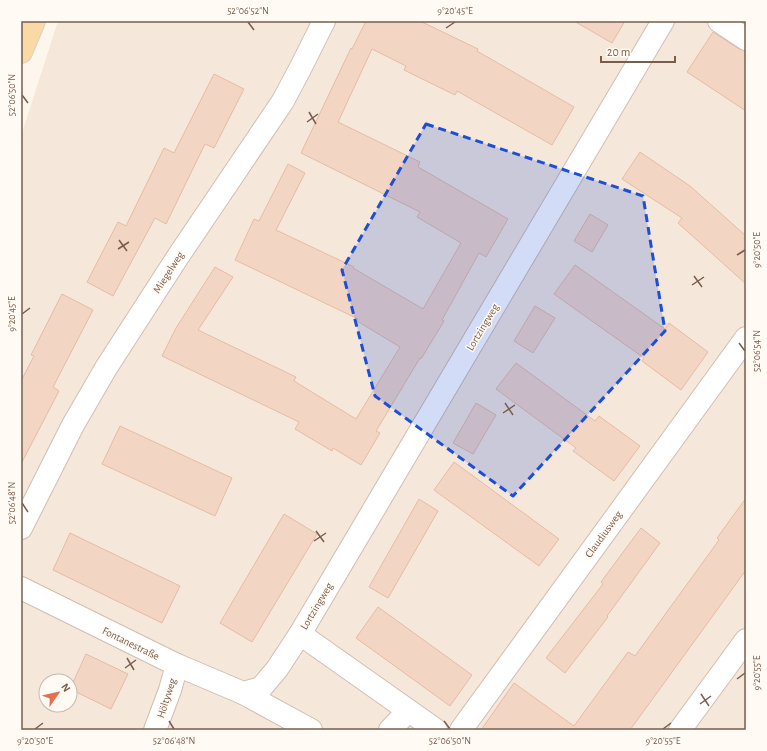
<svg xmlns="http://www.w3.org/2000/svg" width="767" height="751" font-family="'Alegreya Sans',sans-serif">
  <rect width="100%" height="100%" fill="#fdf6ec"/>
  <path fill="#f5e8da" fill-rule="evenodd" d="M58,21H746V730H21V136ZM46,681H70V705H46Z"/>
  <g fill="#f3d5c3" stroke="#e6bba3">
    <polygon points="366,21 420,21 478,49 477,51 574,107 552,145 457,91 455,95 404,70 406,66 372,49 338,122 420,162 418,167 508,219 486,257 479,253 442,320 444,321 421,359 420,358 376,431 380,433 361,465 333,448 332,451 295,429 299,422 162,356 176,328 215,267 233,277 198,330 296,377 294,381 356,419 400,347 357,321 358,319 235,260 254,219 259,221 288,164 305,173 276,230 354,267 353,268 423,309 461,243 417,217 420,212 301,153 351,48 352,49"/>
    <polygon points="574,21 625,21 612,43"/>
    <polygon points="713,32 739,49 746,51 746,111 687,72"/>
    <polygon points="214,74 244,89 214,148 205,144 166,224 155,218 113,296 87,282 118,222 126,226 164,148 174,153"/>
    <polygon points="640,152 690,186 746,236 746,284 678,223 682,218 622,179"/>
    <polygon points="590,214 608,225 592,252 574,241"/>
    <polygon points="575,265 665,329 669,323 708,352 681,390 642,361 644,358 554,294"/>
    <polygon points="62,294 93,310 53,387 59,391 21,464 21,381 34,356 31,355"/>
    <polygon points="535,306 555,318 533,353 514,341"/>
    <polygon points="516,363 595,421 599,416 640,446 614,481 573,451 576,448 496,389"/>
    <polygon points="476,403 496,415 473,454 453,443"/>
    <polygon points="120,426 232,478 215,516 102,464"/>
    <polygon points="454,462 559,539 539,566 434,490"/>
    <polygon points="746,498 746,570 630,730 481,730 514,683 574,726 628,652 635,656 719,540 717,538"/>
    <polygon points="419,499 438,511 388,598 369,587"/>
    <polygon points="284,514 317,534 252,642 220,623"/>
    <polygon points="641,528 660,543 607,616 608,617 565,673 546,658 603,584 601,582"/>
    <polygon points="70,533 180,586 162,623 53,570"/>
    <polygon points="378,607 472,675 450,706 356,638"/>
    <polygon points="86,654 128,674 111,709 70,689"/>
  </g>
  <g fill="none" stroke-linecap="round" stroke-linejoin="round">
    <defs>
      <g id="minor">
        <polyline points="719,21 746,39"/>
        <polyline points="21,528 73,425 106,368 177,258 283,101 301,67 324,21"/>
        <polyline points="21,588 177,665 243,693 261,688 277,669 300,634 663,21"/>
        <polyline points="300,634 436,730"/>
        <polyline points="243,693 311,730"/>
        <polyline points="155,730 170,690 177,665"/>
        <polyline points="390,730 408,711"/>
        <polyline points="461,730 746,338"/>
        <polyline points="680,730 746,640"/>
      </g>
      <polyline id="primary" points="21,52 34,21"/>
    </defs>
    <use href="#minor" stroke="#d1beb0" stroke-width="24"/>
    <use href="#primary" stroke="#dad1cd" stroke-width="24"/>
    <use href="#minor" stroke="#fff" stroke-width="22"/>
    <use href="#primary" stroke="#fbd9a5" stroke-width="22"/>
  </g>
  <path fill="#1d4ed8" fill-opacity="0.2" stroke="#1d4ed8" stroke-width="3" stroke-dasharray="8 5" stroke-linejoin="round" d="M426,124L643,196L665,331L513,496L375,396L342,270Z"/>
  <path fill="none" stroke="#7a5c4d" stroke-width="1.5" d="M248,22L254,30M446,28L455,22M22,95L28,103M309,112L316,124M307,122L318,114M119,240L127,251M118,249L129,242M737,255L745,250M694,276L702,287M692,285L704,277M22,314L30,308M739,343L745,351M505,403L513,415M503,413L515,405M22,503L28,512M316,531L324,542M314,541L326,533M127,658L134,670M125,668L136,660M737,679L745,673M701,694L709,706M700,704L711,696M169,721L174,729M444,721L450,729M35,729L43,723M663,729L671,723"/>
  <g text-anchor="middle" stroke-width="3" stroke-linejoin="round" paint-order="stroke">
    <g font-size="11" fill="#7a5c4d" stroke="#fffaf3">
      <text transform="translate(168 272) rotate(-57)" y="4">Miegelweg</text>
      <text transform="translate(482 327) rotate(-59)" y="4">Lortzingweg</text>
      <text transform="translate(603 534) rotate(-54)" y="4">Claudiusweg</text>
      <text transform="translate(316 606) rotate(-59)" y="4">Lortzingweg</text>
      <text transform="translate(131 643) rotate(26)" y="4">Fontanestraße</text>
      <text transform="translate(166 698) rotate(-72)" y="4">Höltyweg</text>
    </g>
  </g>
  <rect width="767" height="751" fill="none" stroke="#fffaf3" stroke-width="44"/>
  <g transform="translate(58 693) rotate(56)"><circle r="19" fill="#fffaf3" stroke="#cabbb1"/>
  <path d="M0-3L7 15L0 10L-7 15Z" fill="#e76f51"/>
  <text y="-6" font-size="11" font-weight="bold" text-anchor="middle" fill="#7a5c4d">N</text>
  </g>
  <path d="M601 56v6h74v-6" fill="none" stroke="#7a5c4d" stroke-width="2"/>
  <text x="607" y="56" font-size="12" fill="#7a5c4d" stroke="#fffaf3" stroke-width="3" paint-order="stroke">20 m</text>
  <rect x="22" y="22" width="723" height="707" fill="none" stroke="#7a5c4d" stroke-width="1.5"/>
  <g font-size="10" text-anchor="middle" fill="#7a5c4d">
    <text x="248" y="14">52°06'52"N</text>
    <text x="455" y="14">9°20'45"E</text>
    <text transform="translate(11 95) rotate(-90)" y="4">52°06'50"N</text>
    <text transform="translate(756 250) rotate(-90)" y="4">9°20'50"E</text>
    <text transform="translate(11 314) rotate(-90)" y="4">9°20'45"E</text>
    <text transform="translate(756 351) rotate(-90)" y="4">52°06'54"N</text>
    <text transform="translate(11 503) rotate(-90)" y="4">52°06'48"N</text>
    <text transform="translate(756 673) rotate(-90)" y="4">9°20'55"E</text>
    <text x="35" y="744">9°20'50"E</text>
    <text x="174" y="744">52°06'48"N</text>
    <text x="450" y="744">52°06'50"N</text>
    <text x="663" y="744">9°20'55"E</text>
  </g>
</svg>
